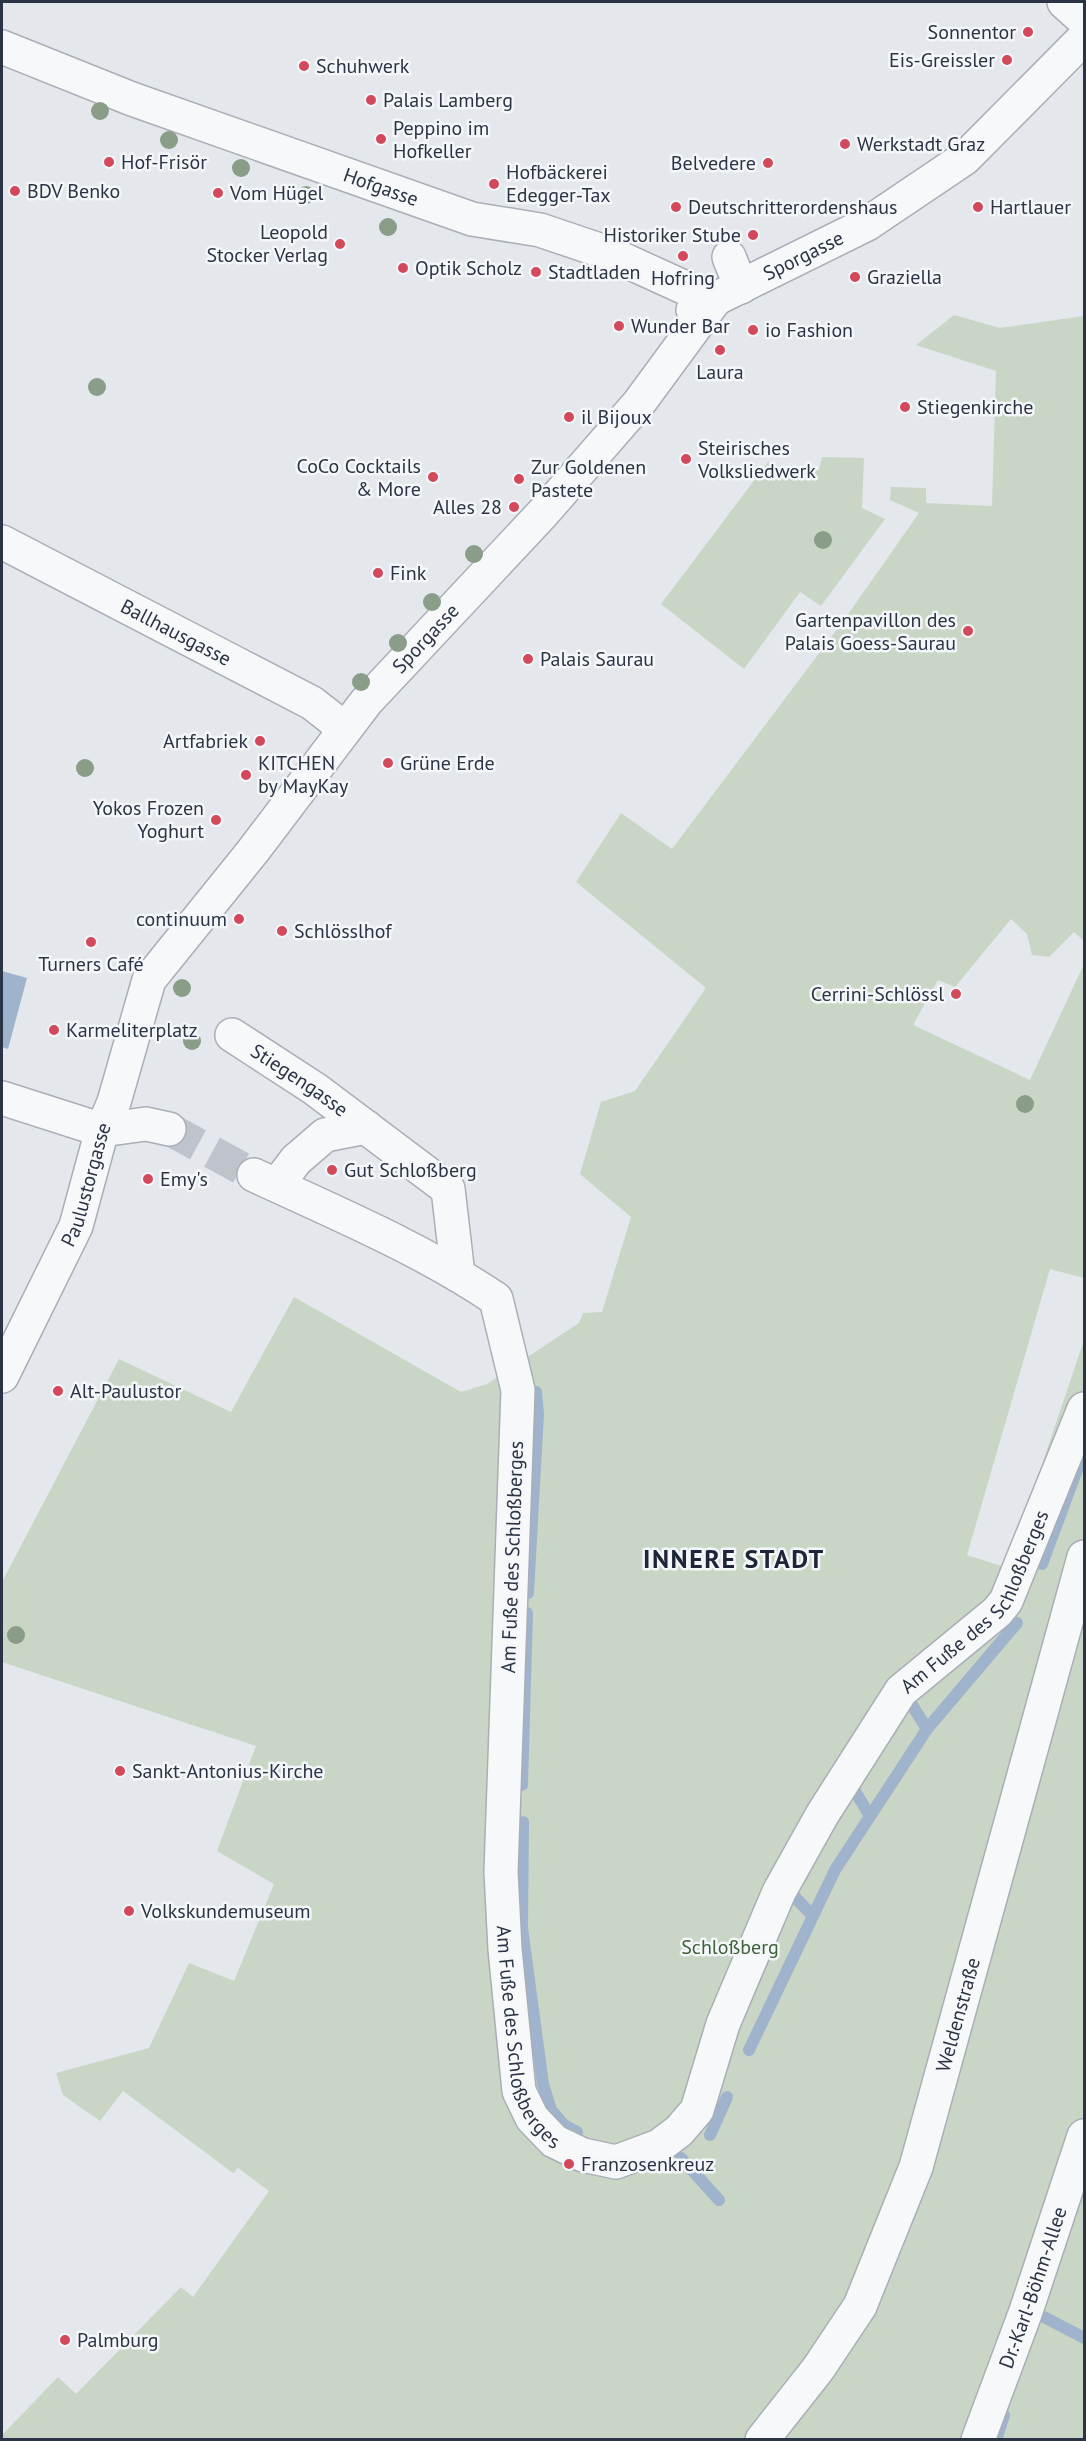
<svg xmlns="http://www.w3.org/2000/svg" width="1086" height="2441" font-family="'PT Sans',sans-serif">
  <rect width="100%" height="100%" fill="#e4e7ec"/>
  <g fill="#c9d6c5">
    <polygon points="954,315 1000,328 1084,316 1084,941 1074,932 1049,957 1032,955 1027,934 1011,919 955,987 938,980 913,1025 1030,1080 1084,964 1084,1278 1050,1269 967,1555 1007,1568 1084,1340 1084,2439 2,2439 2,2435 58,2377 76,2394 181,2287 193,2297 269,2191 238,2168 233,2173 123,2091 100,2121 63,2095 56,2073 149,2048 189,1963 234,1981 274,1884 217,1851 256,1746 2,1662 2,1582 119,1359 231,1412 294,1297 461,1392 487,1384 579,1323 583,1313 602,1312 631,1217 580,1174 601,1102 635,1091 706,988 576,882 621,813 672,849 844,620 919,513 890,500 891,487 926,488 926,503 992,506 996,371 916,345"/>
    <polygon points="822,457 864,458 862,508 885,519 821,606 800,592 744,669 661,604 768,462 793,471 819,470"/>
  </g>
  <polygon fill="#9fb4cc" points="2,971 27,978 8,1049 2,1047"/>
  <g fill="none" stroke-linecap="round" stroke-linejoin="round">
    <g stroke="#9fb4cc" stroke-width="12">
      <polyline points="1042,1564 1084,1451"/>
      <polyline points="528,1593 538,1414 536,1392"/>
      <polyline points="908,1692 905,1694 927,1729"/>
      <polyline points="850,1783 870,1816"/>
      <polyline points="522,1785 527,1613"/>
      <polyline points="523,1822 522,1928 543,2084 551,2110 564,2125 577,2132"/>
      <polyline points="788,1890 813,1916"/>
      <polyline points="749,2050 835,1870 927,1729 1017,1623"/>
      <polyline points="710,2135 727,2097"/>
      <polyline points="681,2158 719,2200"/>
      <polyline points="1044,2317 1084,2338"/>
      <polyline points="996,2440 1004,2415"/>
    </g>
    <polyline stroke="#bfc3cb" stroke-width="33" stroke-dasharray="33 16" stroke-linecap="butt" points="169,1129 254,1175"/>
    <defs>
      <g id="minor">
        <polyline points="1064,2 1084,20"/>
        <path id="s1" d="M2,47L132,99L472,219L540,230L611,254L714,301"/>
        <polyline points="729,257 741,287"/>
        <path id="s2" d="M693,310L867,224L965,158L1084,38"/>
        <path id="s3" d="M2,542L312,703L335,721L341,734"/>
        <path id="s4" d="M232,1035L315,1089L448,1189L458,1275"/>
        <polyline points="2,1098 102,1130 146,1124 169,1129"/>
        <path id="s5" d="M254,1175C336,1213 422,1249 496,1299L518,1390L501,1872L505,1949L519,2091L532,2118L554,2141L583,2155L616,2162L659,2146L679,2131L697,2110L723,2024L779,1892L822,1815L901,1691L997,1612L1006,1601L1084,1409"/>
        <polyline points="277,1185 296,1160 325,1135 366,1127"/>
        <path id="s6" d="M2,1376L76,1226L102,1130L114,1102L149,980L253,851L366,702L543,513L639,403L714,301"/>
        <path id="s7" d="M762,2440L818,2369L860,2306L916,2167L1084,1557"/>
        <path id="s8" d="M978,2440L1026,2311L1084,2136"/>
      </g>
    </defs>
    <use href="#minor" stroke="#a9aeb7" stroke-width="36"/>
    <use href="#minor" stroke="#f7f8fa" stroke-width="33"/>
  </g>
  <g fill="#899d89">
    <circle cx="100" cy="111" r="9"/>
    <circle cx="169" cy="140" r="9"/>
    <circle cx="241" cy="168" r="9"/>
    <circle cx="306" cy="195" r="9"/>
    <circle cx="388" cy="227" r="9"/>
    <circle cx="97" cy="387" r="9"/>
    <circle cx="823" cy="540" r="9"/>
    <circle cx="474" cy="554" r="9"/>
    <circle cx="432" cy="602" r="9"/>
    <circle cx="398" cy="643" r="9"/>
    <circle cx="361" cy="682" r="9"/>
    <circle cx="85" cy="768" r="9"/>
    <circle cx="182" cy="988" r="9"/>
    <circle cx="192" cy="1041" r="9"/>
    <circle cx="1025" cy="1104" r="9"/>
    <circle cx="16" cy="1635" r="9"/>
  </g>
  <g fill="#d1495b" stroke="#f4f6f9" stroke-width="2">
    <circle cx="1028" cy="32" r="6"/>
    <circle cx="1007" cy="60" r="6"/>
    <circle cx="304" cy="66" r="6"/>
    <circle cx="371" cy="100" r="6"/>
    <circle cx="381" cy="139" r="6"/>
    <circle cx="845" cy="144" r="6"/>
    <circle cx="109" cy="162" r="6"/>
    <circle cx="768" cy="163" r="6"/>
    <circle cx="494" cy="184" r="6"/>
    <circle cx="15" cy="191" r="6"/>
    <circle cx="218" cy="193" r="6"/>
    <circle cx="676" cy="207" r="6"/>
    <circle cx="978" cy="207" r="6"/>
    <circle cx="753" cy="235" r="6"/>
    <circle cx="340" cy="244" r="6"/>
    <circle cx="683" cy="256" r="6"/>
    <circle cx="403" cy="268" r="6"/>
    <circle cx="536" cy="272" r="6"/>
    <circle cx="855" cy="277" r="6"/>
    <circle cx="619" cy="326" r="6"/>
    <circle cx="753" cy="330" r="6"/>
    <circle cx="720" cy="350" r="6"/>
    <circle cx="905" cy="407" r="6"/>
    <circle cx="569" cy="417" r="6"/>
    <circle cx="686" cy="459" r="6"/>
    <circle cx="433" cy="477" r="6"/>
    <circle cx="519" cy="479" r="6"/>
    <circle cx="514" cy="507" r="6"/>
    <circle cx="378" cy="573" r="6"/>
    <circle cx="968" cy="631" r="6"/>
    <circle cx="528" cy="659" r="6"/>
    <circle cx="260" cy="741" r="6"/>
    <circle cx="388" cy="763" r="6"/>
    <circle cx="246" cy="775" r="6"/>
    <circle cx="216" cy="820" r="6"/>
    <circle cx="239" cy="919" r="6"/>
    <circle cx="282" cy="931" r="6"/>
    <circle cx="91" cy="942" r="6"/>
    <circle cx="956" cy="994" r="6"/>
    <circle cx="54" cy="1030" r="6"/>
    <circle cx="332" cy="1170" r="6"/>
    <circle cx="148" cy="1179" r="6"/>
    <circle cx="58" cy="1391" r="6"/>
    <circle cx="120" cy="1771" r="6"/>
    <circle cx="129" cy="1911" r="6"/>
    <circle cx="569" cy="2164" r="6"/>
    <circle cx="65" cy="2340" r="6"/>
  </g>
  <g text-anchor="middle" stroke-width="5" stroke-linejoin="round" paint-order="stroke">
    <g font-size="20" fill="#2b3445" stroke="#f4f6f9" text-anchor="start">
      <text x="1016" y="39" text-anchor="end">Sonnentor</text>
      <text x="995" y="67" text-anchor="end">Eis-Greissler</text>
      <text x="316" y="73">Schuhwerk</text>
      <text x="383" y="107">Palais Lamberg</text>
      <text x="393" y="135">Peppino im<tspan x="393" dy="23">Hofkeller</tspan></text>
      <text x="857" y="151">Werkstadt Graz</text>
      <text x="121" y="169">Hof-Frisör</text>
      <text x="756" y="170" text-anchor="end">Belvedere</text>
      <text x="506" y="179">Hofbäckerei<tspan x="506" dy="23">Edegger-Tax</tspan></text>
      <text x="27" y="198">BDV Benko</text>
      <text x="230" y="200">Vom Hügel</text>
      <text x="688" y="214">Deutschritterordenshaus</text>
      <text x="990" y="214">Hartlauer</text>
      <text x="328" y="239" text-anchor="end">Leopold<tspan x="328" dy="23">Stocker Verlag</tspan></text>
      <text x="741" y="242" text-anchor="end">Historiker Stube</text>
      <text x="415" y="275">Optik Scholz</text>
      <text x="548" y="279">Stadtladen</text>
      <text x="867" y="284">Graziella</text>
      <text x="683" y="285" text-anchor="middle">Hofring</text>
      <text x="631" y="333">Wunder Bar</text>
      <text x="765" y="337">io Fashion</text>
      <text x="720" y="379" text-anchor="middle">Laura</text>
      <text x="917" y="414">Stiegenkirche</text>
      <text x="581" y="424">il Bijoux</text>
      <text x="698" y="455">Steirisches<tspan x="698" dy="23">Volksliedwerk</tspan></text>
      <text x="421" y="473" text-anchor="end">CoCo Cocktails<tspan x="421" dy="23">&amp; More</tspan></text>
      <text x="531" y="474">Zur Goldenen<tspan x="531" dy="23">Pastete</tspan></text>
      <text x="502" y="514" text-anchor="end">Alles 28</text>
      <text x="390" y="580">Fink</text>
      <text x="956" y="627" text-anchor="end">Gartenpavillon des<tspan x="956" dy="23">Palais Goess-Saurau</tspan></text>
      <text x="540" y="666">Palais Saurau</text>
      <text x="248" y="748" text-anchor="end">Artfabriek</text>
      <text x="258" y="770">KITCHEN<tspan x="258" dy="23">by MayKay</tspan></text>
      <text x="400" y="770">Grüne Erde</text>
      <text x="204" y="815" text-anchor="end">Yokos Frozen<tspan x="204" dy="23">Yoghurt</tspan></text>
      <text x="227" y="926" text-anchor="end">continuum</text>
      <text x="294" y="938">Schlösslhof</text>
      <text x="91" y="971" text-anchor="middle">Turners Café</text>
      <text x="944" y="1001" text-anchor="end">Cerrini-Schlössl</text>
      <text x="66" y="1037">Karmeliterplatz</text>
      <text x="344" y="1177">Gut Schloßberg</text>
      <text x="160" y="1186">Emy's</text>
      <text x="70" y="1398">Alt-Paulustor</text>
      <text x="132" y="1778">Sankt-Antonius-Kirche</text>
      <text x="141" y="1918">Volkskundemuseum</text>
      <text x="581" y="2171">Franzosenkreuz</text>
      <text x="77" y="2347">Palmburg</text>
    </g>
    <g font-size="20" fill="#2b3445" stroke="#f4f6f9">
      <text dy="7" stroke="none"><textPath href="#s1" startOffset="404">Hofgasse</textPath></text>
      <text dy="7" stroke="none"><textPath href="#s2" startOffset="123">Sporgasse</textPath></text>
      <text dy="7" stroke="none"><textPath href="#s3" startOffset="196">Ballhausgasse</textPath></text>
      <text dy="7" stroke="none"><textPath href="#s6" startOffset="864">Sporgasse</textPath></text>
      <text dy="7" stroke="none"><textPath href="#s4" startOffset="81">Stiegengasse</textPath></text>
      <text dy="7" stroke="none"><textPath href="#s6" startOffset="210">Paulustorgasse</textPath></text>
      <text transform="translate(512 1557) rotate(-88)" y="7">Am Fuße des Schloßberges</text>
      <text dy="7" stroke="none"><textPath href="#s5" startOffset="1882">Am Fuße des Schloßberges</textPath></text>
      <text dy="7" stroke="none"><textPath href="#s7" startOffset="474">Weldenstraße</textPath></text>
      <text dy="7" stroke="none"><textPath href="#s5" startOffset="1018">Am Fuße des Schloßberges</textPath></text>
      <text dy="7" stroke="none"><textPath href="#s8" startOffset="162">Dr.-Karl-Böhm-Allee</textPath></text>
    </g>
    <g font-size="20" fill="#3f6138" stroke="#f4f6f9">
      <text x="730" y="1954">Schloßberg</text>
    </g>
    <g font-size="26" font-weight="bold" letter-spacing="1.5" fill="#1d2536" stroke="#f4f6f9">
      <text x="734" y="1568">INNERE STADT</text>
    </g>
  </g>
  <rect width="1086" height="2441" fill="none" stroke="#2b3445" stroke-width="6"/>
</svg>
